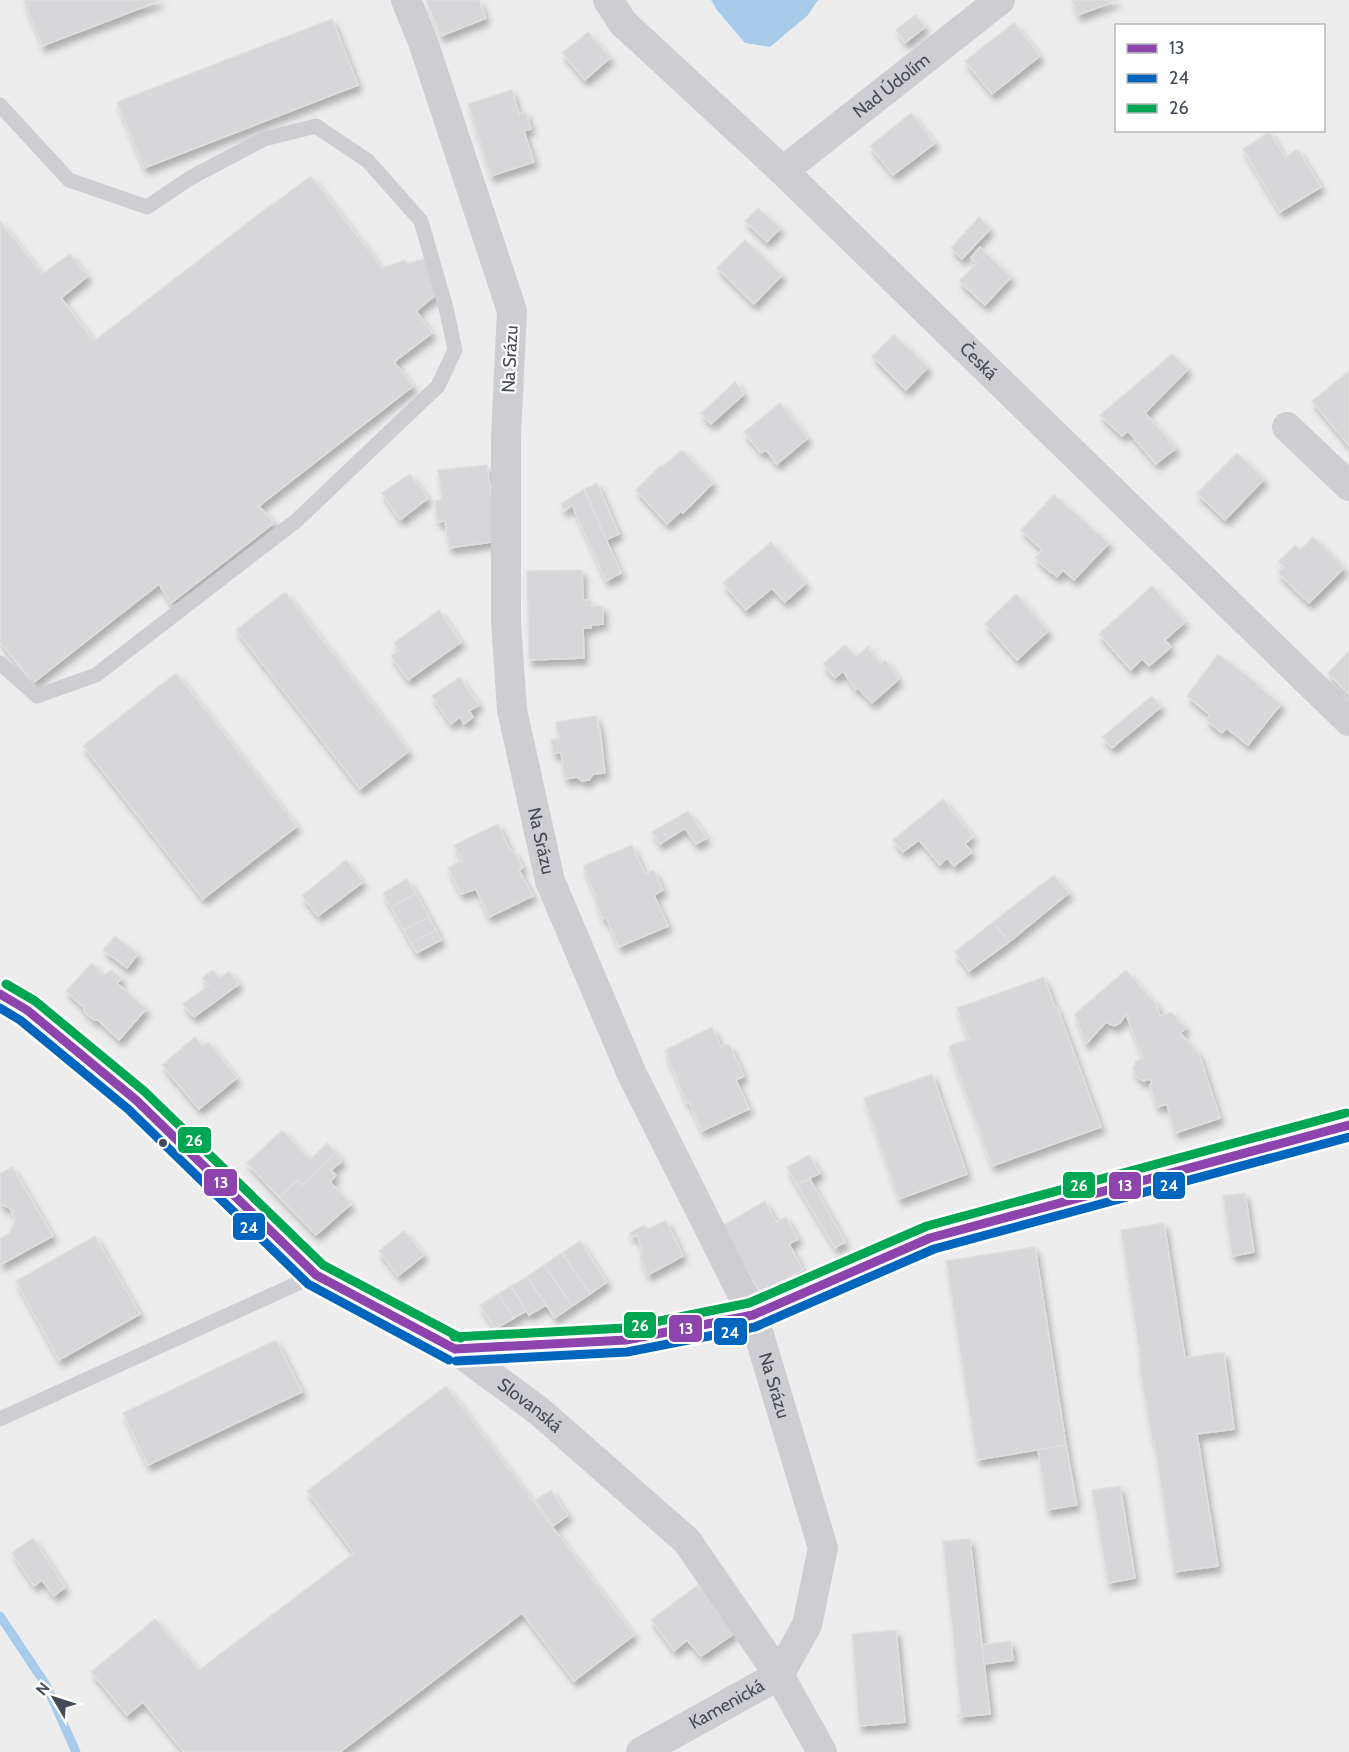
<svg xmlns="http://www.w3.org/2000/svg" width="1349" height="1752" font-family="Cabin,sans-serif">
  <defs>
    <filter id="shadow"><feDropShadow dx="3.5" dy="6" stdDeviation="3" flood-color="#0004"/></filter>
  </defs>
  <rect width="100%" height="100%" fill="#eeeded"/>
  <polygon fill="#a7cbea" points="711,0 818,0 808,15 770,47 745,43 717,10"/>
  <g fill="none" stroke-linecap="round" stroke-linejoin="round">
    <polyline stroke="#a7cbea" stroke-width="9" points="0,1616 46,1685 76,1752"/>
  </g>
  <g fill="#d7d6d9" stroke="#dfdfe0" stroke-width="1.5" filter="url(#shadow)">
    <polygon points="24,0 162,0 42,46"/>
    <polygon points="426,0 479,0 486,18 441,36"/>
    <polygon points="1072,0 1118,0 1078,15"/>
    <polygon points="915,15 925,27 905,43 896,30"/>
    <polygon points="332,19 358,85 144,168 117,102"/>
    <polygon points="1014,23 1040,56 992,94 965,61"/>
    <polygon points="588,32 610,58 585,80 562,53"/>
    <polygon points="512,90 519,114 526,112 531,129 524,131 534,162 491,176 468,104"/>
    <polygon points="911,113 935,143 893,175 870,146"/>
    <polygon points="1269,132 1285,157 1298,149 1321,187 1280,212 1243,149"/>
    <polygon points="311,176 382,268 405,260 407,264 426,258 437,294 416,311 432,333 394,362 413,386 259,506 274,523 171,603 159,584 33,683 0,642 0,221 42,274 70,254 88,276 61,298 94,341 272,204 272,205"/>
    <polygon points="758,208 780,228 767,242 745,221"/>
    <polygon points="979,217 990,229 962,259 951,248"/>
    <polygon points="745,240 782,275 754,304 717,268"/>
    <polygon points="980,247 1011,277 985,305 959,281 977,263 971,258"/>
    <polygon points="894,335 928,367 906,390 872,356"/>
    <polygon points="1172,354 1188,369 1145,413 1176,448 1156,464 1128,431 1122,436 1100,415"/>
    <polygon points="1349,371 1349,446 1312,401"/>
    <polygon points="735,382 744,394 711,424 701,413"/>
    <polygon points="780,403 808,438 777,464 766,450 761,453 744,432"/>
    <polygon points="682,450 713,483 683,513 681,511 667,524 636,490 661,465 662,467"/>
    <polygon points="1237,453 1264,479 1225,520 1197,493"/>
    <polygon points="487,465 498,541 449,548 445,521 437,522 435,501 442,500 438,470"/>
    <polygon points="410,474 428,498 400,520 382,493"/>
    <polygon points="597,483 619,534 606,540 584,489"/>
    <polygon points="584,489 621,573 606,581 572,505 564,511 561,504"/>
    <polygon points="1054,495 1109,543 1074,580 1063,570 1057,577 1052,572 1051,573 1035,558 1042,550 1021,530"/>
    <polygon points="1313,537 1344,568 1309,603 1278,573 1284,567 1278,562 1295,545 1300,550"/>
    <polygon points="771,542 806,583 785,602 772,588 746,610 723,583"/>
    <polygon points="582,570 583,600 591,600 591,606 603,606 603,624 591,625 591,628 583,628 584,658 529,660 527,571"/>
    <polygon points="1152,586 1185,622 1165,640 1171,647 1149,666 1142,659 1131,670 1099,634"/>
    <polygon points="285,592 409,751 360,789 236,630"/>
    <polygon points="1016,594 1048,631 1017,660 985,624"/>
    <polygon points="439,610 461,642 408,680 391,656 399,650 394,643"/>
    <polygon points="845,645 856,657 870,645 868,649 881,663 885,660 899,679 872,703 858,688 856,690 843,671 835,678 823,664"/>
    <polygon points="1349,651 1349,695 1328,673"/>
    <polygon points="1218,654 1258,684 1257,685 1281,704 1248,745 1226,728 1222,733 1206,720 1210,715 1187,696"/>
    <polygon points="176,673 297,826 203,899 83,746"/>
    <polygon points="460,677 479,705 469,711 473,717 464,724 460,717 451,724 432,696"/>
    <polygon points="1152,696 1161,707 1112,748 1102,737"/>
    <polygon points="596,716 600,731 605,773 593,774 589,780 582,781 577,777 565,779 561,752 553,754 551,740 559,738 556,722"/>
    <polygon points="943,799 973,837 965,844 972,852 954,866 947,858 940,865 919,840 903,852 893,840"/>
    <polygon points="688,811 707,838 696,844 685,828 660,844 652,832"/>
    <polygon points="498,824 510,850 514,852 523,867 519,870 533,896 489,917 476,889 461,894 448,868 462,860 454,845"/>
    <polygon points="632,845 645,874 654,870 663,890 654,895 668,926 619,947 606,917 603,919 595,900 597,898 583,866"/>
    <polygon points="346,860 363,882 318,916 302,896"/>
    <polygon points="1054,875 1069,893 1009,942 993,922"/>
    <polygon points="407,879 416,893 391,907 383,893"/>
    <polygon points="416,893 429,917 404,930 391,907"/>
    <polygon points="429,917 436,930 411,943 404,930"/>
    <polygon points="993,922 1009,942 969,971 955,952"/>
    <polygon points="436,930 441,940 417,953 411,943"/>
    <polygon points="115,936 138,954 127,968 103,950"/>
    <polygon points="92,963 104,975 111,970 122,978 117,983 146,1009 119,1040 98,1020 94,1020 85,1012 84,1008 66,991"/>
    <polygon points="213,970 219,978 229,971 239,984 194,1017 183,1004 209,985 202,978"/>
    <polygon points="1126,970 1156,1004 1160,1016 1171,1012 1186,1028 1180,1033 1199,1054 1220,1118 1175,1133 1167,1104 1157,1107 1150,1085 1152,1084 1150,1079 1143,1081 1136,1076 1133,1069 1136,1061 1143,1058 1126,1014 1120,1023 1114,1026 1106,1022 1086,1044 1075,1014"/>
    <polygon points="1044,977 1055,1008 1057,1007 1101,1127 992,1166 949,1046 969,1039 957,1008"/>
    <polygon points="712,1027 721,1047 729,1044 744,1076 736,1080 749,1109 702,1131 689,1102 687,1103 665,1050"/>
    <polygon points="195,1037 203,1047 208,1042 237,1078 199,1109 162,1065"/>
    <polygon points="932,1074 967,1174 899,1199 864,1098"/>
    <polygon points="282,1130 310,1160 327,1143 336,1153 302,1185 297,1180 279,1197 247,1163"/>
    <polygon points="336,1153 342,1161 331,1170 336,1175 330,1182 351,1204 316,1235 279,1197 297,1180 302,1185"/>
    <polygon points="809,1155 820,1173 797,1185 787,1167"/>
    <polygon points="12,1167 53,1236 0,1265 0,1238 10,1233 15,1220 10,1208 0,1204 0,1174"/>
    <polygon points="810,1179 845,1242 835,1248 797,1185"/>
    <polygon points="1245,1193 1254,1252 1232,1256 1223,1196"/>
    <polygon points="765,1201 776,1222 786,1217 798,1239 789,1244 803,1270 760,1293 722,1226"/>
    <polygon points="666,1220 683,1256 648,1275 640,1256 643,1253 637,1235 630,1237 630,1233 644,1225 648,1229"/>
    <polygon points="1164,1223 1185,1358 1224,1352 1234,1429 1197,1434 1218,1566 1174,1572 1154,1440 1152,1440 1139,1363 1141,1363 1121,1230"/>
    <polygon points="404,1231 424,1255 398,1276 379,1251"/>
    <polygon points="95,1236 140,1314 59,1360 16,1281"/>
    <polygon points="580,1241 607,1282 590,1294 562,1253"/>
    <polygon points="1035,1247 1066,1445 977,1460 946,1261"/>
    <polygon points="562,1253 590,1294 572,1306 544,1265"/>
    <polygon points="544,1265 572,1306 555,1318 527,1277"/>
    <polygon points="527,1277 546,1305 529,1315 511,1286"/>
    <polygon points="511,1286 526,1311 514,1318 498,1294"/>
    <polygon points="498,1294 514,1318 495,1329 480,1305"/>
    <polygon points="276,1340 302,1392 148,1465 123,1413"/>
    <polygon points="446,1386 634,1635 574,1681 522,1613 340,1752 184,1752 143,1702 127,1715 91,1672 155,1619 199,1670 354,1553 307,1491"/>
    <polygon points="1066,1445 1077,1505 1047,1510 1038,1450"/>
    <polygon points="1120,1486 1135,1578 1108,1583 1092,1490"/>
    <polygon points="551,1490 568,1515 553,1526 535,1500"/>
    <polygon points="33,1538 65,1587 54,1596 42,1580 34,1586 12,1553"/>
    <polygon points="970,1539 990,1714 957,1717 957,1715 961,1714 943,1541"/>
    <polygon points="698,1585 735,1633 701,1656 687,1640 674,1651 651,1620"/>
    <polygon points="896,1630 905,1722 859,1726 852,1634"/>
    <polygon points="1011,1641 1013,1660 984,1664 982,1645"/>
  </g>
  <g fill="none" stroke-linecap="round" stroke-linejoin="round">
    <g stroke="#ceced2" stroke-width="15">
      <polyline points="0,105 69,180 147,207 190,178 264,139 316,126 368,161 421,221 446,308 455,350 438,386 296,521 96,675 37,696 0,663"/>
      <polyline points="0,1419 316,1275"/>
    </g>
    <g stroke="#ceced2" stroke-width="30">
      <path id="s1" d="M406,0L423,42L512,311L506,436V622L512,710L550,881L631,1072L753,1315L823,1548L807,1625L779,1675"/>
      <path id="s2" d="M608,0L623,23L783,171L1349,721"/>
      <path id="s3" d="M783,171L1000,0"/>
      <polyline points="1287,427 1349,486"/>
      <path id="s4" d="M0,994L27,1010L136,1100L316,1275L455,1349L539,1411L687,1541L779,1675L822,1752"/>
      <polyline points="455,1349 626,1340 753,1315 930,1238 1349,1125"/>
      <path id="s5" d="M641,1752L779,1675"/>
    </g>
    <defs>
      <g id="bus-1">
        <polyline points="0,994 27,1010 136,1100 316,1275 455,1349"/>
        <polyline points="455,1349 626,1340 753,1315 930,1238 1349,1125"/>
      </g>
      <g id="bus-2">
        <polyline points="0,1008 20,1020 128,1109 308,1284 449,1360"/>
        <polyline points="456,1361 627,1352 755,1327 934,1249 1349,1137"/>
      </g>
      <g id="bus-3">
        <polyline points="6,984 35,1001 144,1091 323,1265 461,1338"/>
        <polyline points="454,1337 625,1328 749,1303 927,1226 1346,1113"/>
      </g>
    </defs>
    <use href="#bus-1" stroke="#fff" stroke-width="14"/>
    <use href="#bus-2" stroke="#fff" stroke-width="14"/>
    <use href="#bus-3" stroke="#fff" stroke-width="14"/>
    <use href="#bus-1" stroke="#8e44ad" stroke-width="9"/>
    <use href="#bus-2" stroke="#0065bd" stroke-width="9"/>
    <use href="#bus-3" stroke="#00a651" stroke-width="9"/>
  </g>
  <circle fill="#454a58" stroke="#fff" stroke-width="2" cx="163" cy="1143" r="5"/>
  <g text-anchor="middle" stroke-width="4.5" stroke-linejoin="round" paint-order="stroke">
    <g font-size="18" fill="#454a58" stroke="#fff">
      <text dy="6" stroke="none"><textPath href="#s3" startOffset="138">Nad Údolím</textPath></text>
      <text transform="translate(510 359) rotate(-87)" y="6">Na Srázu</text>
      <text dy="6" stroke="none"><textPath href="#s2" startOffset="518">Česká</textPath></text>
      <text dy="6" stroke="none"><textPath href="#s1" startOffset="862">Na Srázu</textPath></text>
      <text dy="6" stroke="none"><textPath href="#s1" startOffset="1456">Na Srázu</textPath></text>
      <text dy="6" stroke="none"><textPath href="#s4" startOffset="675">Slovanská</textPath></text>
      <text dy="6" stroke="none"><textPath href="#s5" startOffset="98">Kamenická</textPath></text>
    </g>
  </g>
  <g stroke="#fff" stroke-width="2">
    <rect x="177" y="1126" width="35" height="28" rx="6" fill="#00a651"/>
    <rect x="203" y="1168" width="35" height="29" rx="6" fill="#8e44ad"/>
    <rect x="1062" y="1171" width="34" height="28" rx="6" fill="#00a651"/>
    <rect x="1108" y="1171" width="34" height="29" rx="6" fill="#8e44ad"/>
    <rect x="1152" y="1171" width="34" height="29" rx="6" fill="#0065bd"/>
    <rect x="232" y="1212" width="34" height="29" rx="6" fill="#0065bd"/>
    <rect x="623" y="1311" width="34" height="28" rx="6" fill="#00a651"/>
    <rect x="668" y="1314" width="35" height="29" rx="6" fill="#8e44ad"/>
    <rect x="713" y="1317" width="35" height="29" rx="6" fill="#0065bd"/>
  </g>
  <g font-size="16" text-anchor="middle" font-weight="bold" fill="#fff">
    <text x="194" y="1146">26</text>
    <text x="221" y="1188">13</text>
    <text x="1079" y="1191">26</text>
    <text x="1125" y="1191">13</text>
    <text x="1169" y="1191">24</text>
    <text x="249" y="1233">24</text>
    <text x="640" y="1331">26</text>
    <text x="686" y="1334">13</text>
    <text x="730" y="1338">24</text>
  </g>
  <rect x="1115" y="24" width="210" height="108" fill="#ffffff" stroke="#b5b7bc" stroke-width="1.5"/>
  <rect x="1127" y="44" width="30" height="9" fill="#8e44ad" stroke="#b5b7bc" stroke-width="1.5"/>
  <text x="1169" y="54" font-size="18" fill="#454a58">13</text>
  <rect x="1127" y="74" width="30" height="9" fill="#0065bd" stroke="#b5b7bc" stroke-width="1.5"/>
  <text x="1169" y="84" font-size="18" fill="#454a58">24</text>
  <rect x="1127" y="104" width="30" height="9" fill="#00a651" stroke="#b5b7bc" stroke-width="1.5"/>
  <text x="1169" y="114" font-size="18" fill="#454a58">26</text>
  <g transform="translate(54 1698) rotate(309)" stroke="#ffffff" stroke-width="4.5" paint-order="stroke">
  <path d="M0-4.5L10 22L0 15L-10 22Z" fill="#454a58"/>
  <text y="-9" font-size="16" font-weight="bold" text-anchor="middle" fill="#454a58">N</text>
  </g>
</svg>
